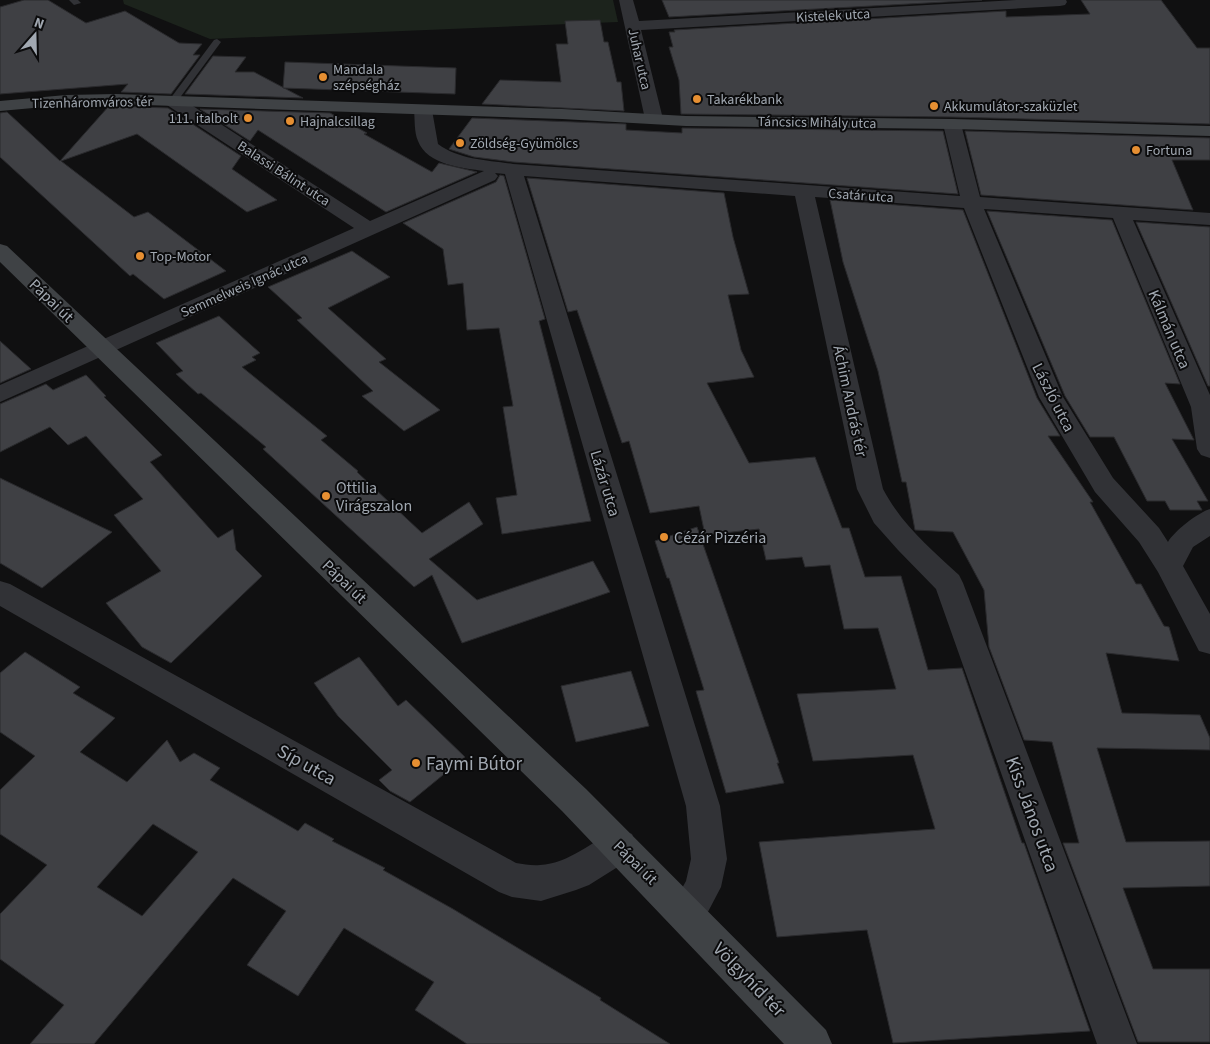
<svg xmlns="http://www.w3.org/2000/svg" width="1210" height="1044" font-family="'Source Sans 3',sans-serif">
  <rect width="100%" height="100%" fill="#101011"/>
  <polygon fill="#1c231c" points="123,0 613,0 618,22 210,39 124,4"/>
  <g fill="#3f4044" stroke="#2a2a2d" fill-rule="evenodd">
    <polygon points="24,0 48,0 86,23 125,11 179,43 202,44 193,55 200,55 171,94 121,92 128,84 0,94 0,7"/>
    <polygon points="662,0 982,0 669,17"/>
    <polygon points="1081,0 1161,0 1197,48 1210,48 1210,124 952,117 681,114 679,80 669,47 673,47 669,32 675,32 674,30 1006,11 1006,17 1090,14"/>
    <polygon points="600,20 604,42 608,42 617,82 621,82 624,111 482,104 500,80 561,82 556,44 568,44 565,21"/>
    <polygon points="213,56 246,57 235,72 254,72 303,98 185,94"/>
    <polygon points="285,62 456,68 455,94 283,88"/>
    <polygon points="109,106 168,108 241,156 232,169 277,200 247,212 137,134 61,161 134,217 148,212 226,271 164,299 133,274 130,276 0,157 0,113 7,112 60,161"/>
    <polygon points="200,109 330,113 367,133 364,134 432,172 439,163 477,172 386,212 258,130 250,141"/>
    <polygon points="472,118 626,124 626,130 682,133 682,128 943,131 958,194 513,162 474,157 449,149"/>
    <polygon points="965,131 1210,138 1210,160 1172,160 1193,210 981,195"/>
    <polygon points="500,175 504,176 545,319 539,321 591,521 502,534 496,498 517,495 503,407 513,406 499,328 467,330 463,283 448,285 443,249 403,223 496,182"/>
    <polygon points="527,178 724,193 733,237 749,294 728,295 741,350 754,377 707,383 749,463 815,457 842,528 849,528 865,577 901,576 928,670 962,668 1022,843 1024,843 1090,1031 893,1043 867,930 777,937 759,842 935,829 913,755 813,761 797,694 896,689 878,628 844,629 830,565 805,567 802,557 766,560 759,529 705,535 699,506 650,513 629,441 622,443 577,310 568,312"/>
    <polygon points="830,200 963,210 1037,398 1060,436 1048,436 1093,502 1090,502 1136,584 1141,584 1164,626 1169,627 1179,661 1106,653 1122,713 1200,715 1210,738 1210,750 1097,748 1126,842 1210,841 1210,886 1123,888 1153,969 1210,969 1210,1042 1138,1042 1063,843 1079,843 1052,742 1024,740 989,647 984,590 953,532 915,530 906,482 902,482 878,371 843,262"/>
    <polygon points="987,211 1112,220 1180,384 1165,383 1194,440 1172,439 1208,501 1197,501 1202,510 1170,510 1165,501 1147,501 1114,437 1090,437 1065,396"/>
    <polygon points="1136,222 1210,227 1210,386 1208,386"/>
    <polygon points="352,251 390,277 328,308 386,359 379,362 440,410 404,431 362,396 373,391 297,320 302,318 268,287"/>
    <polygon points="219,316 260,353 252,357 256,360 242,367 327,436 321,440 358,471 357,472 422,533 469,502 483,524 429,559 477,600 593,561 610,592 462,643 432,575 414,587 263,449 266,447 201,393 198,394 176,374 183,371 156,343"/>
    <polygon points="0,341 31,369 0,383"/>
    <polygon points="86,375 106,396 104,397 162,455 150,462 218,538 233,529 236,550 262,576 171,663 142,647 106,603 161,571 114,515 143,499 86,436 68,445 50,427 0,452 0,404 46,384 53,390"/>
    <polygon points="0,478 112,532 42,588 0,563"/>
    <polygon points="697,527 779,763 777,763 784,783 726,793 696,691 704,690 669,578 667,578 655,541"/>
    <path d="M25,652L80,687L73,693L115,718L80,752L127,782L167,740L180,762L194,753L220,768L210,780L298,831L305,823L334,839L332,841L385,868L383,870L453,909L601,998L600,1000L670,1044H467L415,1010L434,982L344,928L298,996L247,965L286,911L233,878L94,1044H30L64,1005L0,959V914L47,865L0,834V790L35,756L0,732V673ZM153,824L198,852L142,916L97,887Z"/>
    <polygon points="359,657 398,706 406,700 465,757 410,802 390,791 379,780 392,770 338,716 314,683"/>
    <polygon points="631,671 649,726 576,742 561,686"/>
  </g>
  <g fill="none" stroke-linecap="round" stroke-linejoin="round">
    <g fill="#313236" fill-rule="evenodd">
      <polygon points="69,0 78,0 81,3 74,5"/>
      <polygon points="217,39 221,42 176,103 170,103 170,99 214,40"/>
    </g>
    <g fill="#313236" fill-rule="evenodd">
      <polygon points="619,0 633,0 639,21 1016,0 1066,0 1067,2 1065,5 1060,6 641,30 663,119 660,123 654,124 648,123 645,119"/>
      <path d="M173,96L179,97L370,221L484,171C463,168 427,165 418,141C414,132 415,120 414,110L417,106L423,105L429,106L432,110L438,144C459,160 488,160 513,164L960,196L943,124L946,120L952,119L958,120L961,124L980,197L1210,213V225L1133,220L1210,395V458L1201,455L1197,449L1191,407L1113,218L984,209L1063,397L1113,478L1159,528L1168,542C1174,531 1199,512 1210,509V536L1193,547L1183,566L1210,614V654L1199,651L1158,572L1139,542L1095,492L1039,397L964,208L815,197L883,489C902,525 930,548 959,575L963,583L1137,1044H1097L936,589L898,550L874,523L857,489L795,196L524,176L720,806L727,859L721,887L700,927L687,932L674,927L668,914L686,881L691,859L686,806L505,174L495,173L498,176L495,180L0,402V385L354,228L167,105L164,101L167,97Z"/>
      <path d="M0,581L10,584L516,863C524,864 532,866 540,865C569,864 593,840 619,829L632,834L637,846L632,858L589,885L576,890L541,901L512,897L499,892L0,606Z"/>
    </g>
    <g fill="#3f4245" fill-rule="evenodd">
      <polygon points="116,94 562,109 686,116 952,119 1210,126 1210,136 952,129 686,126 562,119 116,104 66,105 0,111 0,101 66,95"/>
      <polygon points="0,244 7,246 586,789 826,1030 832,1044 784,1044 562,811 0,262"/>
    </g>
  </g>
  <g fill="#e68f32" stroke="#0b0b0c" stroke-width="2">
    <circle cx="323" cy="77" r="5"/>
    <circle cx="697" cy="99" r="5"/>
    <circle cx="934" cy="106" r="5"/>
    <circle cx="248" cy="118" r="5"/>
    <circle cx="290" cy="121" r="5"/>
    <circle cx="460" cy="143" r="5"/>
    <circle cx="1136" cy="150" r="5"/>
    <circle cx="140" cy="256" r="5"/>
    <circle cx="326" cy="496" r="5"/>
    <circle cx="664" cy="537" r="5"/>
    <circle cx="416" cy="763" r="5"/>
  </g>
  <g text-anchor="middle" stroke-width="4" stroke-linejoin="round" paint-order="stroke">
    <g font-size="14" fill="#a1a8b1" stroke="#0b0b0c">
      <text transform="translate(833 15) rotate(-3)" y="5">Kistelek utca</text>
      <text transform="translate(640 59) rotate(77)" y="5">Juhar utca</text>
      <text transform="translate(92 102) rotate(-1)" y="5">Tizenháromváros tér</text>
      <text transform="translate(817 122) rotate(1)" y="5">Táncsics Mihály utca</text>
      <text transform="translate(284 173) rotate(33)" y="5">Balassi Bálint utca</text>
      <text transform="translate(861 195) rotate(4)" y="5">Csatár utca</text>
      <text transform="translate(244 285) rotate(-24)" y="5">Semmelweis Ignác utca</text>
    </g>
    <g font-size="14" fill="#a1a8b1" stroke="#0b0b0c" text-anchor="start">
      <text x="333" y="74">Mandala<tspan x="333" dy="16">szépségház</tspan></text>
      <text x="707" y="104">Takarékbank</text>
      <text x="944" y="111">Akkumulátor-szaküzlet</text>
      <text x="238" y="123" text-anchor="end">111. italbolt</text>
      <text x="300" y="126">Hajnalcsillag</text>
      <text x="470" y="148">Zöldség-Gyümölcs</text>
      <text x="1146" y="155">Fortuna</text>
      <text x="150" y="261">Top-Motor</text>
    </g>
    <g font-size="16" fill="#a1a8b1" stroke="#0b0b0c">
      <text transform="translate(52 300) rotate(44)" y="6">Pápai út</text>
      <text transform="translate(1170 329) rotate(67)" y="6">Kálmán utca</text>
      <text transform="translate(1054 397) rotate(63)" y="6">László utca</text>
      <text transform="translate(851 401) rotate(78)" y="6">Áchim András tér</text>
      <text transform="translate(606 483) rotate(73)" y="6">Lázár utca</text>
      <text transform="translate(345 581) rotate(44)" y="6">Pápai út</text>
      <text transform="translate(636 862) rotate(45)" y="6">Pápai út</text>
    </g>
    <g font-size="16" fill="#a1a8b1" stroke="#0b0b0c" text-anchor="start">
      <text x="336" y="493">Ottilia<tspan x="336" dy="18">Virágszalon</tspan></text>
      <text x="674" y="543">Cézár Pizzéria</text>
    </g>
    <g font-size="19" fill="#a1a8b1" stroke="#0b0b0c" text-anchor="start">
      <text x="426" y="770">Faymi Bútor</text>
    </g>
    <g font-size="19" fill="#a1a8b1" stroke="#0b0b0c">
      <text transform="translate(307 764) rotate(29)" y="7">Síp utca</text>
      <text transform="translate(1033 814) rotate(70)" y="7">Kiss János utca</text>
      <text transform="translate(750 979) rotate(46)" y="7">Völgyhíd tér</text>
    </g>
  </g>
  <g transform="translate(35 35) rotate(20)" stroke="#0b0b0c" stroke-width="4" paint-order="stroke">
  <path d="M0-4L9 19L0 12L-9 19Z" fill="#a1a8b1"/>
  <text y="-8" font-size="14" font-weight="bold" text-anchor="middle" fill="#a1a8b1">N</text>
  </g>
</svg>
